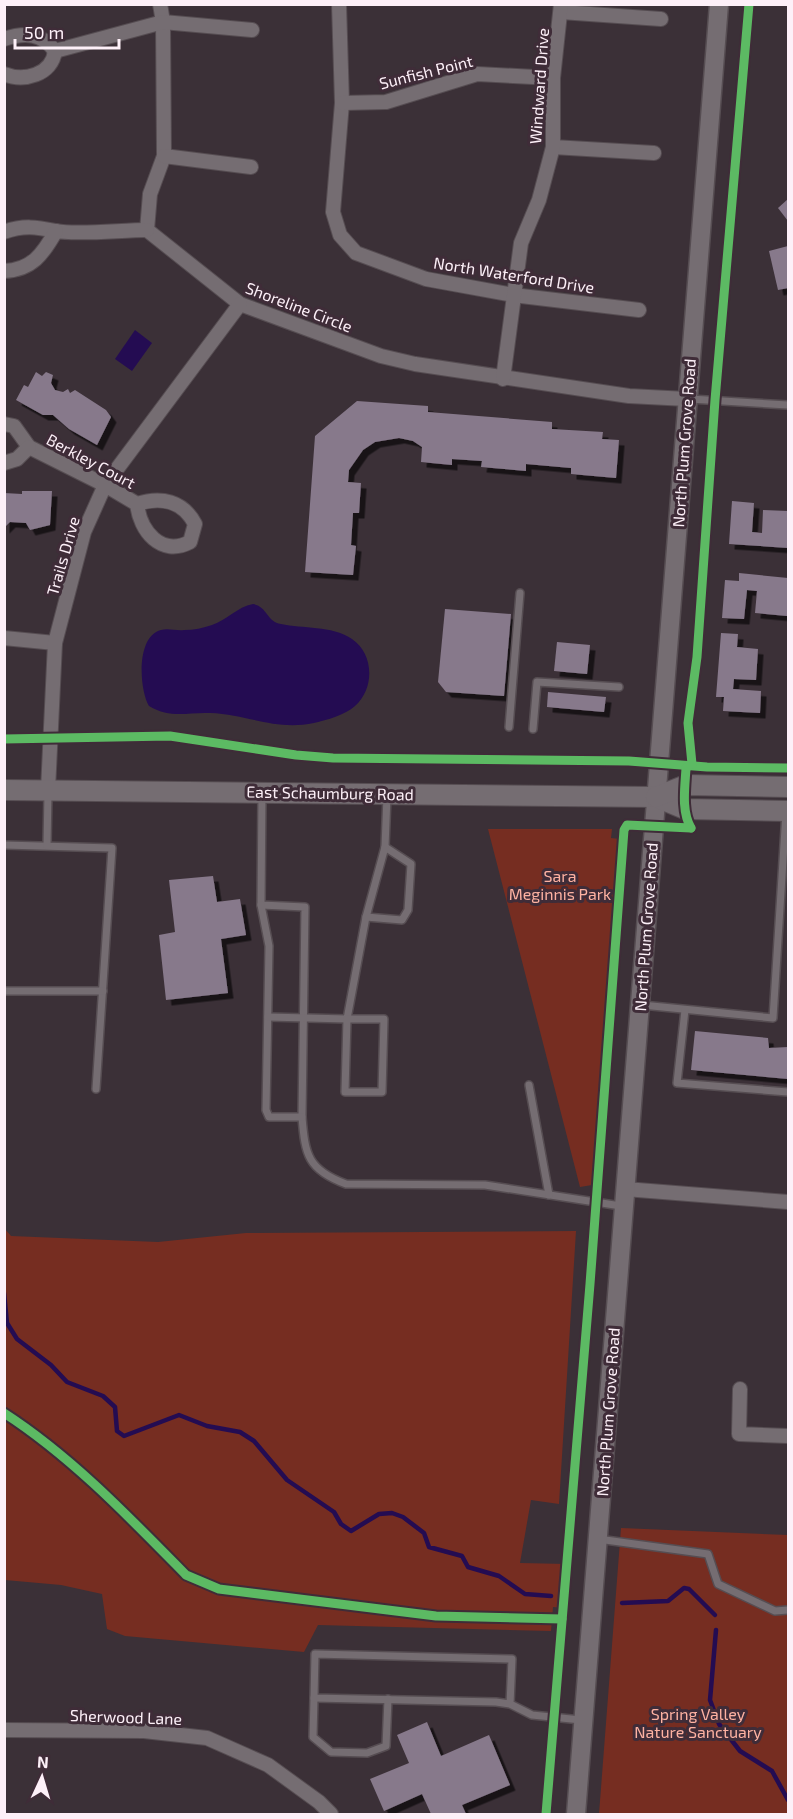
<svg xmlns="http://www.w3.org/2000/svg" width="793" height="1819" font-family="'Exo 2',sans-serif">
  <defs>
    <filter id="shadow"><feDropShadow dx="5.5" dy="5.5" stdDeviation="0" flood-color="#0009"/></filter>
  </defs>
  <rect width="100%" height="100%" fill="#3b3037"/>
  <g fill="#762d21">
    <polygon points="488,829 612,829 611,838 620,839 592,1185 580,1187"/>
    <polygon points="5,1229 11,1236 158,1242 246,1233 576,1231 559,1504 531,1500 520,1563 566,1564 563,1608 553,1607 551,1631 318,1625 304,1652 125,1636 107,1629 102,1594 61,1585 5,1580"/>
    <polygon points="621,1528 788,1535 788,1814 599,1814"/>
  </g>
  <g fill="#240c52">
    <polygon points="135,330 152,343 132,371 115,359"/>
    <path d="M253,604C267,606 267,622 281,624C303,629 331,625 352,639C374,654 375,688 355,706C345,715 327,720 314,723C274,731 247,714 210,713C187,712 171,719 149,706C139,689 136,636 161,630C168,628 177,631 184,630C194,630 203,628 212,625C227,620 237,607 253,604Z"/>
  </g>
  <g fill="none" stroke-linecap="round" stroke-linejoin="round">
    <g stroke="#240c52" stroke-width="4.5">
      <polyline points="4,1293 7,1323 17,1339 51,1365 67,1382 103,1396 115,1407 117,1431 124,1436 179,1415 207,1426 240,1432 254,1441 287,1480 334,1512 341,1524 351,1531 379,1514 392,1513 403,1517 424,1533 429,1547 462,1556 468,1567 499,1576 525,1594 551,1596"/>
      <polyline points="622,1603 668,1601 684,1588 689,1589 715,1615"/>
      <polyline points="716,1630 710,1700 719,1724 740,1751 772,1771 788,1800"/>
    </g>
  </g>
  <g fill="#87798b" filter="url(#shadow)">
    <polygon points="788,199 788,221 778,208"/>
    <polygon points="788,246 788,288 778,290 769,251"/>
    <polygon points="36,372 42,376 46,372 53,375 51,383 55,390 63,392 68,389 70,393 75,390 106,410 111,417 97,445 69,429 53,415 43,415 16,400 24,385 28,387"/>
    <polygon points="357,401 428,406 428,412 552,422 552,429 603,432 602,439 619,440 616,478 571,474 571,468 526,464 526,471 481,467 482,461 452,459 452,465 421,462 422,447 413,441 399,438 375,442 363,450 349,470 348,482 361,483 359,513 353,513 351,545 356,546 353,575 305,572 315,436"/>
    <polygon points="22,491 52,491 50,525 30,530 26,523 10,522 4,528 4,493 22,494"/>
    <polygon points="732,501 754,503 752,532 762,533 763,510 788,511 788,548 729,544"/>
    <polygon points="739,573 788,578 787,616 755,613 757,591 747,590 744,619 722,618 725,580 739,581"/>
    <polygon points="445,609 511,614 504,696 446,692 438,682"/>
    <polygon points="721,633 738,634 737,647 758,649 756,680 734,679 733,689 761,691 760,713 723,711 724,697 716,697"/>
    <polygon points="557,642 590,645 587,674 554,671"/>
    <polygon points="548,692 606,697 604,712 547,707"/>
    <polygon points="213,876 217,902 240,899 246,935 221,939 228,993 166,1000 159,935 175,932 169,880"/>
    <polygon points="695,1031 768,1038 769,1048 788,1047 788,1079 691,1070"/>
    <polygon points="427,1722 441,1756 489,1735 510,1785 462,1805 466,1814 431,1814 422,1794 384,1811 370,1779 409,1763 397,1735"/>
  </g>
  <g fill="none" stroke-linecap="round" stroke-linejoin="round">
    <defs>
      <g id="service">
        <polyline points="690,399 788,405"/>
        <polyline points="509,727 520,593"/>
        <polyline points="533,729 537,682 619,687"/>
        <path d="M262,793L261,905L305,907L302,1117C305,1155 308,1170 346,1184L485,1185L621,1206"/>
        <polyline points="4,845 112,848 96,1089"/>
        <polyline points="47,845 48,793"/>
        <polyline points="261,905 269,946 266,1110 269,1117 302,1117"/>
        <polyline points="366,917 402,920 408,910 411,864 385,847"/>
        <polyline points="4,991 103,991"/>
        <polyline points="642,1005 773,1018 786,813"/>
        <polyline points="685,1010 677,1083 788,1092"/>
        <polyline points="268,1017 347,1019 366,917 385,847 387,796"/>
        <polygon points="347,1019 384,1019 382,1092 345,1092"/>
        <polyline points="529,1085 549,1195"/>
        <polyline points="598,1539 708,1554 718,1584 775,1611 788,1610"/>
        <polyline points="314,1698 313,1737 331,1752 367,1753 386,1746 388,1699"/>
        <polyline points="510,1704 512,1659 315,1654 314,1698 496,1702 510,1704 532,1715 581,1720"/>
      </g>
      <g id="minor">
        <polyline points="160,4 163,22 164,156 150,194 147,230 240,304 381,356 415,364 629,396 687,399"/>
        <polyline points="339,4 342,103 333,212 340,235 356,253 426,279 513,295 639,310"/>
        <polyline points="561,12 661,19"/>
        <path d="M4,39C25,32 42,33 55,51"/>
        <polyline points="55,51 163,22 252,30"/>
        <path d="M4,74C24,82 52,75 55,51"/>
        <polyline points="342,103 386,102 477,74 553,78"/>
        <polyline points="553,147 654,153"/>
        <polyline points="164,156 251,167"/>
        <path d="M4,232C24,225 36,227 56,231C77,235 122,230 147,230"/>
        <path d="M4,271C32,270 43,254 56,231"/>
        <polyline points="503,379 521,243 539,200 553,147 553,78 561,4"/>
        <path d="M4,424L14,426L29,447L105,485L137,504C140,531 161,557 190,542L195,524C183,501 161,496 137,504"/>
        <polyline points="4,463 17,459 29,447"/>
        <polyline points="4,638 55,643"/>
        <polyline points="48,790 55,643 84,532 105,485 240,304"/>
        <polyline points="625,1189 788,1202"/>
        <polyline points="740,1389 739,1434 788,1436"/>
        <polyline points="4,1730 144,1731 207,1738 268,1765 319,1802 331,1814"/>
      </g>
      <polyline id="tertiary" points="576,1814 719,4"/>
      <g id="secondary">
        <polyline points="4,790 656,797 685,809 788,811"/>
        <polyline points="656,797 686,785 788,787"/>
      </g>
    </defs>
    <use href="#service" stroke="#564d52" stroke-width="10"/>
    <use href="#minor" stroke="#564d52" stroke-width="16"/>
    <use href="#tertiary" stroke="#564d52" stroke-width="21"/>
    <use href="#secondary" stroke="#564d52" stroke-width="22"/>
    <use href="#service" stroke="#756d72" stroke-width="7"/>
    <use href="#minor" stroke="#756d72" stroke-width="14"/>
    <use href="#tertiary" stroke="#756d72" stroke-width="18"/>
    <use href="#secondary" stroke="#756d72" stroke-width="20"/>
    <defs>
      <g id="cycleway">
        <polyline points="4,739 170,736 296,755 333,758 629,761 707,767 788,768"/>
        <path d="M691,828C681,811 685,787 686,768L692,764L688,723L697,657L715,400L749,4"/>
        <path d="M4,1413C72,1457 130,1518 186,1575L219,1589L436,1616L562,1619"/>
        <polyline points="546,1814 590,1284 624,830 627,825 691,828"/>
      </g>
    </defs>
    <use href="#cycleway" stroke="#3f2c38" stroke-width="13"/>
    <use href="#cycleway" stroke="#5cba63" stroke-width="9"/>
  </g>
  <g text-anchor="middle" stroke-width="6" stroke-linejoin="round" paint-order="stroke">
    <g font-size="16" fill="#fdf0f8" stroke="#3f2c38">
      <text transform="translate(426 72) rotate(-14)" y="6">Sunfish Point</text>
      <text transform="translate(539 86) rotate(-86)" y="6">Windward Drive</text>
      <text transform="translate(514 275) rotate(9)" y="6">North Waterford Drive</text>
      <text transform="translate(299 307) rotate(21)" y="6">Shoreline Circle</text>
      <text transform="translate(684 443) rotate(-86)" y="6">North Plum Grove Road</text>
      <text transform="translate(91 461) rotate(28)" y="6">Berkley Court</text>
      <text transform="translate(63 556) rotate(-74)" y="6">Trails Drive</text>
      <text transform="translate(330 793) rotate(1)" y="6">East Schaumburg Road</text>
      <text transform="translate(646 927) rotate(-86)" y="6">North Plum Grove Road</text>
      <text transform="translate(608 1412) rotate(-86)" y="6">North Plum Grove Road</text>
      <text transform="translate(126 1717) rotate(2)" y="6">Sherwood Lane</text>
    </g>
    <g font-size="16" fill="#feb2a2" stroke="#3f2c38">
      <text x="560" y="882">Sara<tspan x="560" dy="18">Meginnis Park</tspan></text>
      <text x="698" y="1720">Spring Valley<tspan x="698" dy="18">Nature Sanctuary</tspan></text>
    </g>
  </g>
  <rect width="793" height="1819" fill="none" stroke="#fdf0f8" stroke-width="12"/>
  <g transform="translate(42 1777) rotate(4)" stroke="#3f2c38" stroke-width="4.5" paint-order="stroke">
  <path d="M0-4.5L10 22L0 15L-10 22Z" fill="#fdf0f8"/>
  <text y="-9" font-size="16" font-weight="bold" text-anchor="middle" fill="#fdf0f8">N</text>
  </g>
  <path d="M15 39v9h104v-9" fill="none" stroke="#fdf0f8" stroke-width="3"/>
  <text x="24" y="39" font-size="18" fill="#fdf0f8" stroke="#3f2c38" stroke-width="4.5" paint-order="stroke">50 m</text>
</svg>
